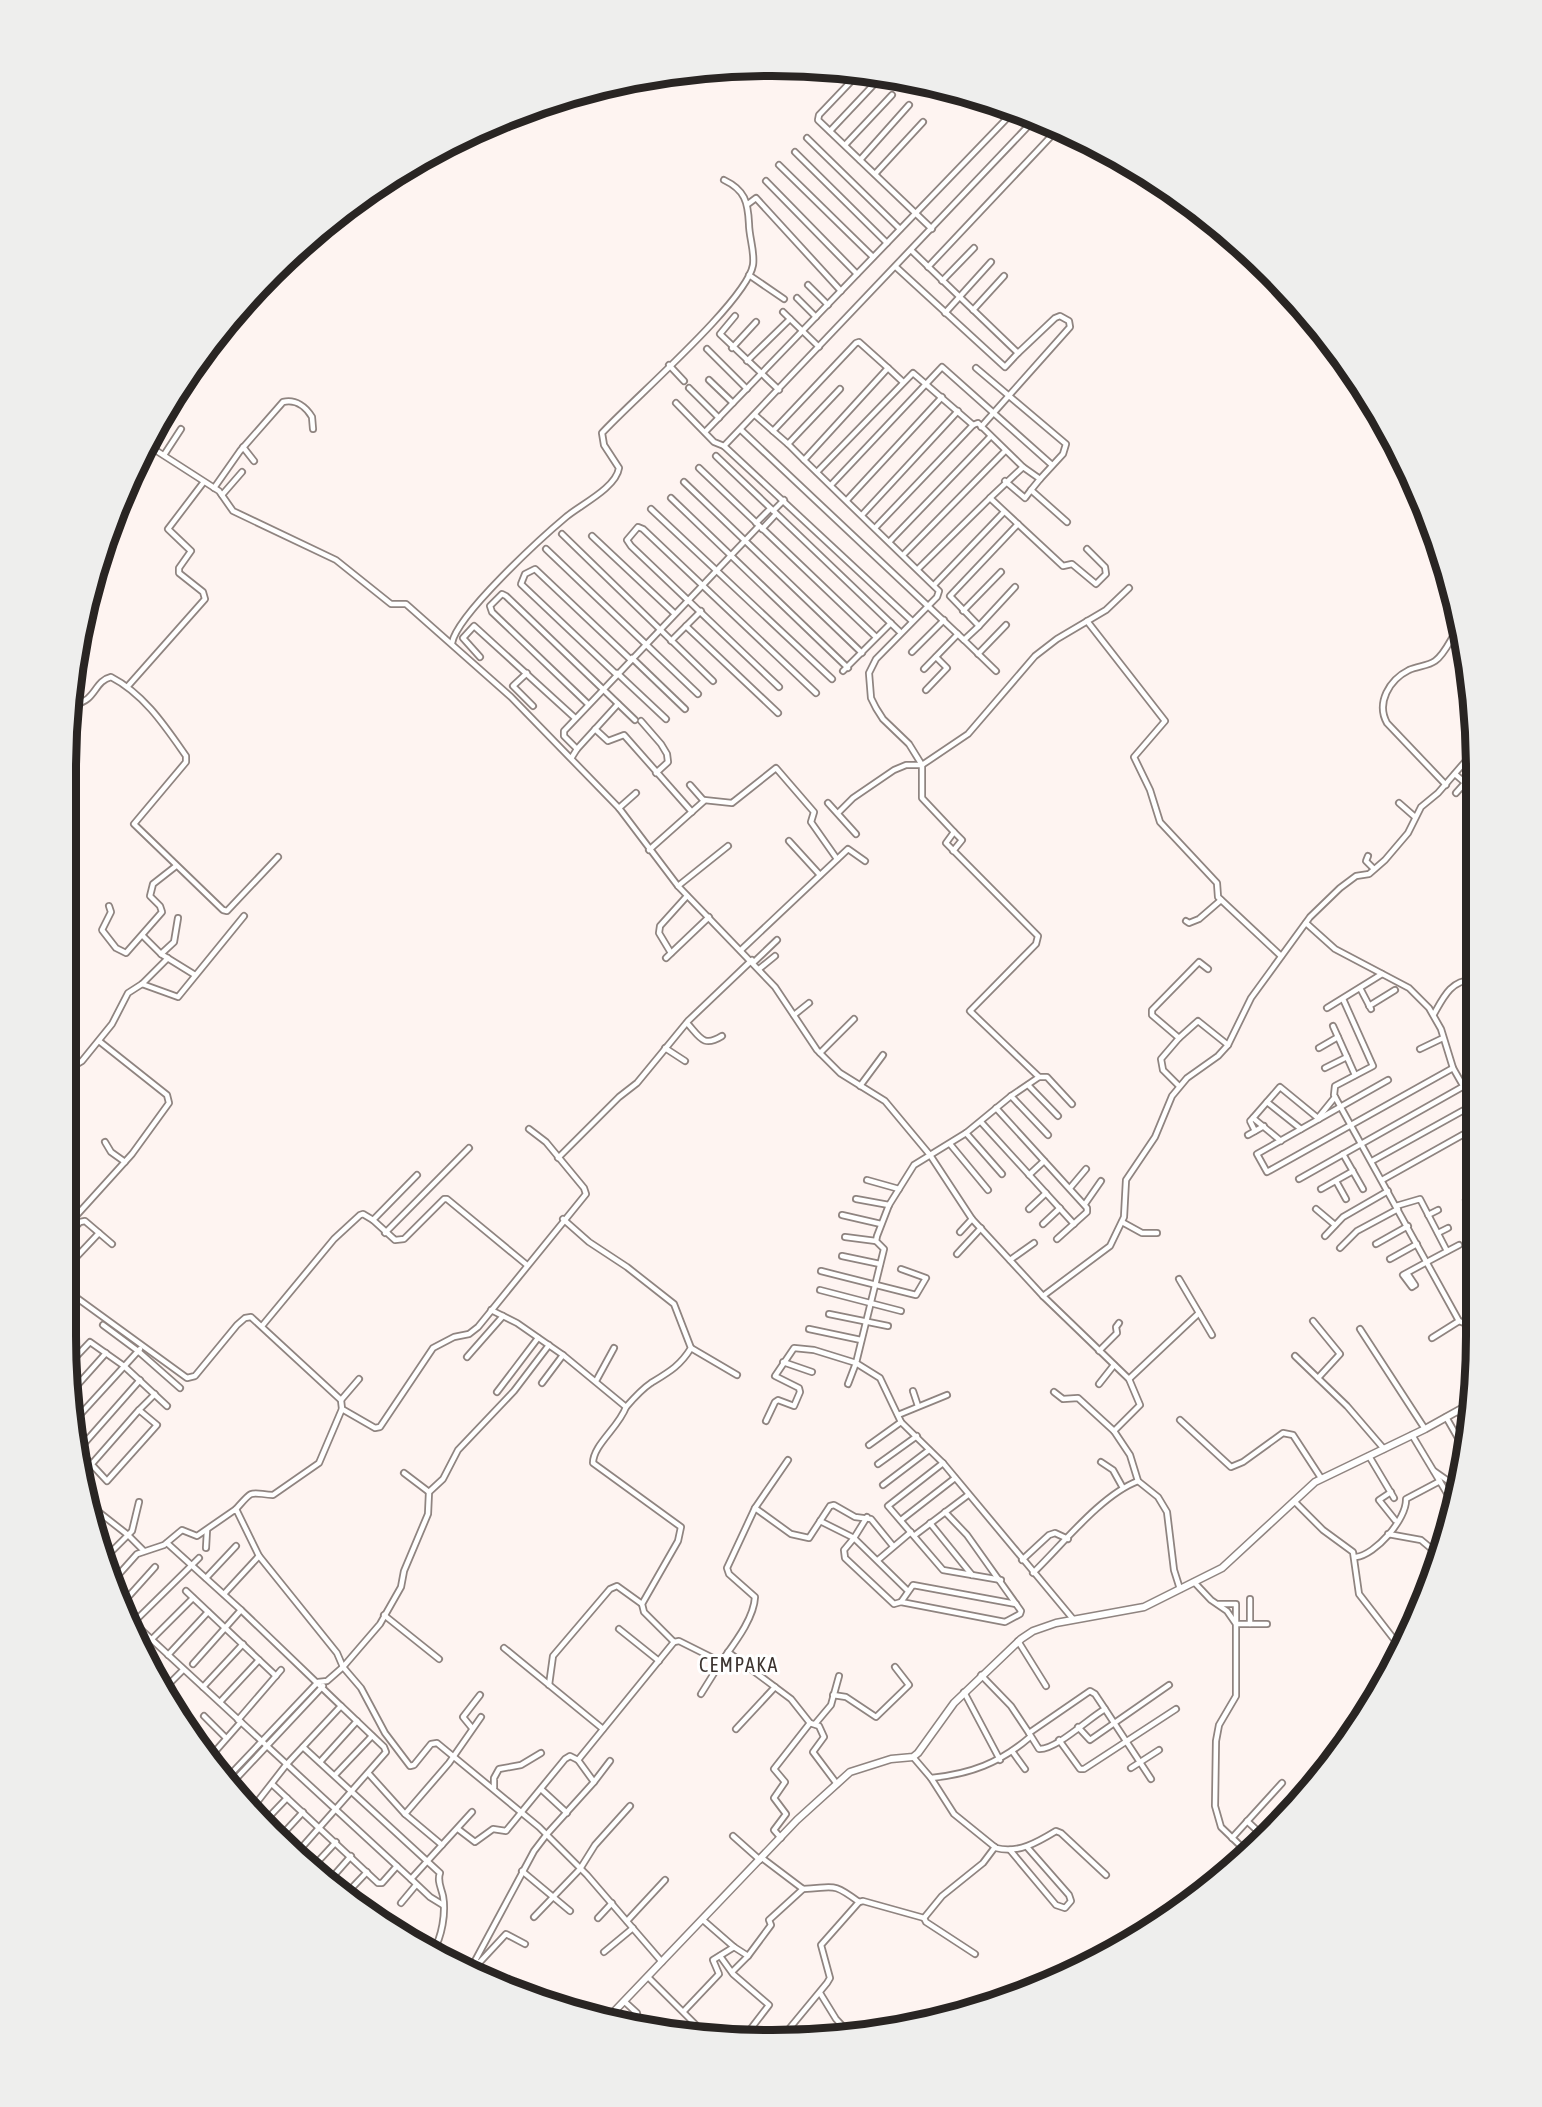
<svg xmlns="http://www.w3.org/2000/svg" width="1542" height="2107" font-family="'Asap Condensed',sans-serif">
  <rect width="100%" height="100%" fill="#fef4f1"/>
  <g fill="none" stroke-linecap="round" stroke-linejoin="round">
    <defs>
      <g id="minor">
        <polyline points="860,72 819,115 818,120 932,229"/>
        <polyline points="830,131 879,79"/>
        <polyline points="807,138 900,229"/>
        <polyline points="845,145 892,95"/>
        <polyline points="795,152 887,243"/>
        <polyline points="860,160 909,105"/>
        <polyline points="779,165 873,257"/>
        <polyline points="875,174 923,122"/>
        <polyline points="766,181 857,274"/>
        <polyline points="748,204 756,198 841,291"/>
        <polyline points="896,267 1005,367 1018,353 912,251"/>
        <polyline points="928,267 1057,130"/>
        <polyline points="749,275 784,299"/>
        <polyline points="942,281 974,248"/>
        <polyline points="808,285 828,305"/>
        <polyline points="797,298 816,317"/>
        <polyline points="973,310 1004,276"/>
        <polyline points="783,312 819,347"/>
        <polyline points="945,313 991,262"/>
        <polyline points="735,316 720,334 779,390"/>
        <polyline points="732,348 756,322"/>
        <polyline points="707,349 747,389"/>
        <polyline points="747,361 790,319"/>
        <polyline points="669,365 684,381"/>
        <polyline points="976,368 1066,444 1063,454 1040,479"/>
        <polyline points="709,380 733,403"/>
        <polyline points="903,382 888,368 804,460 939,591 937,597 876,659 869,673 871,698 876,708 883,719 909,744 922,765 922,798 954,832 946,843 1038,936 1036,944 970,1011 1039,1077 1011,1096 966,1133 914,1165 889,1205 877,1236 876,1241 884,1249 856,1363 880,1378 901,1422 943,1463 1073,1619"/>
        <polyline points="689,388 719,418"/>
        <polyline points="676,403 714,442 724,446 912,621"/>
        <polyline points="755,415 773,431"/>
        <polyline points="973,425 978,423 1023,467"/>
        <polyline points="981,427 1070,327 1069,321 1060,316 1055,318 1018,353"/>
        <polyline points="741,430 964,640 979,626"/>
        <polyline points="705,432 1014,111"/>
        <polyline points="788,444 773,431 856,343 859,342 888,368"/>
        <polyline points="149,446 219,491 233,511 336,560 391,604 406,604 511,697 619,808 678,886 775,987 817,1050 840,1073 885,1101 930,1155 972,1219 1043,1296 1129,1379 1140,1405 1114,1431 1130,1455 1138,1481 1158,1497 1167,1512 1174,1570 1180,1589"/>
        <polyline points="724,446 1034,120"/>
        <polyline points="243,447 254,461"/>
        <polyline points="164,455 181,429"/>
        <polyline points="716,456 899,631"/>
        <polyline points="804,460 788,444 840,389"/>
        <polyline points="699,468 876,637"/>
        <polyline points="817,472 913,373 973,425 875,528"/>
        <polyline points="1005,481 1025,498 1031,490"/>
        <polyline points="684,482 862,653"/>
        <polyline points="831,485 942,367 1052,465"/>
        <path d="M214,488L240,451L283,402C296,399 306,407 312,417L313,429"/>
        <polyline points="222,495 242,472"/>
        <polyline points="671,498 848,668"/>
        <polyline points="847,500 942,397"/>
        <polyline points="651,509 832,679"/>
        <polyline points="773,511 784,500"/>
        <polyline points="862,515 958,411"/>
        <polyline points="1067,522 1031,490 1040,479 1023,467 990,498 1063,566 1072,564 1096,584 1106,574 1105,567 1087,549"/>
        <polyline points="756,523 770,509"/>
        <polyline points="762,529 776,514"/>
        <polyline points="562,534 713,681"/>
        <polyline points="592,536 674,613"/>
        <polyline points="890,541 990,437"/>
        <polyline points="546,549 698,694"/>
        <polyline points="904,554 1005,451"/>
        <polyline points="918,569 990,498"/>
        <polyline points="934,585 1004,512"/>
        <polyline points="1015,587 979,626 950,596 1018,524"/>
        <polyline points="963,611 1001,572"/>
        <polyline points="1087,621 1165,721 1134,757 1150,790 1160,822 1217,883 1218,897 1281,956"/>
        <polyline points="686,626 778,713"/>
        <polyline points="964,640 996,671"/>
        <polyline points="671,641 701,611"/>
        <path d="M452,643C457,615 541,538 566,517C580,505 616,488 619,468L604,445L602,433C632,400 747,301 753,265C755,252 749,237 749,224C748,202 745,190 724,180"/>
        <polyline points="912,652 944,620"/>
        <polyline points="978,654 1006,625"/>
        <polyline points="480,657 463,638 474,626 575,718"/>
        <polyline points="632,658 685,709"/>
        <polyline points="924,669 958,634"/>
        <polyline points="843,671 891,623"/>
        <polyline points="527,673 513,686 533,706"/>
        <polyline points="617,673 666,719"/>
        <polyline points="616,674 521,584 525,574 535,569 630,659"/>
        <polyline points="128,686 205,599 203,592 179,573 179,568 191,551 168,529 203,483"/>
        <polyline points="779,687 631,546 627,540 638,527 643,529 816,693"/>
        <polyline points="926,690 947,668 936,657"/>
        <path d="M75,704C96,701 94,681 111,677C144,694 165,726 186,756V762L134,824L223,910L227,911L278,857"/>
        <polyline points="588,704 492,612 490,606 502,594 506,596 635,720"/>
        <polyline points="641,721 661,744 667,754 668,762 656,773"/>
        <polyline points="595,729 608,741 624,735 692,812"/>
        <polyline points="577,749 618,704"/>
        <polyline points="572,757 577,749 564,736 564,731 759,526"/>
        <polyline points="1455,774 1471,788"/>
        <path d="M1446,785L1387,723C1376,703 1389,680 1409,670C1418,666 1428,666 1435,661C1445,654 1450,640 1457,630"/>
        <polyline points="1456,793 1465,783"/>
        <polyline points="704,800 732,803 776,768 814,812 811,822 837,859"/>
        <polyline points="828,803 856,834"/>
        <polyline points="1399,803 1415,817"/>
        <polyline points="619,808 636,793"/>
        <polyline points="838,813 853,798 894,770 906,765 922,765 968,734 1035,656 1057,639 1106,610 1129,588"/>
        <polyline points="789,841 820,875"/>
        <polyline points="649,850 704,801 690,785"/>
        <polyline points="953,851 962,840 954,832"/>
        <polyline points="1368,856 1366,861 1374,869"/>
        <polyline points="678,886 728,846"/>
        <polyline points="109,906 111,912 102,930 116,948 126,953 162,912 160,906 150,896 153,884 176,866"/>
        <polyline points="1186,921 1189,923 1199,919 1221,900"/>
        <polyline points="1306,923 1335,949 1409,988 1429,1008 1441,1029 1453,1068 1473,1103"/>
        <polyline points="143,936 161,954 195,975"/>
        <polyline points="741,950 848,849 865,861"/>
        <polyline points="671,953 659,933 660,926 687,896"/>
        <polyline points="161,954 174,942 178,918"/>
        <polyline points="666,958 709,917"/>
        <polyline points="753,963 777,940"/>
        <polyline points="759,969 775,956"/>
        <polyline points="142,984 178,997 244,916"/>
        <polyline points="1360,988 1371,1009"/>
        <polyline points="1343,999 1373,1066 1335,1086 1334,1095 1459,1321"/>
        <polyline points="1369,1006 1395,990"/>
        <polyline points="1327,1008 1382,974"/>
        <path d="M1434,1014C1443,998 1451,980 1472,980"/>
        <polyline points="794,1015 809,1003"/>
        <path d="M687,1023C700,1037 703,1048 722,1036"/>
        <polyline points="1333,1026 1355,1075"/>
        <polyline points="1179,1038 1198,1021 1228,1045"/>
        <polyline points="1471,1046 1472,1048"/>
        <polyline points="665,1048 685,1061"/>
        <polyline points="1319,1048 1338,1037"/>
        <polyline points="1420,1049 1443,1038"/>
        <polyline points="820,1053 854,1019"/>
        <polyline points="66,1064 77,1064 82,1061 112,1024 128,993 142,984 168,958"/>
        <polyline points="1325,1068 1347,1057"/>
        <polyline points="1039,1077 1047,1077 1072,1104"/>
        <polyline points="1388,1080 1257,1154 1267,1172 1453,1068"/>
        <polyline points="1463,1084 1472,1074"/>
        <polyline points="1028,1085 1058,1116"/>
        <polyline points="860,1086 883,1055"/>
        <polyline points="1179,1086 1163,1070 1161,1059 1179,1038 1152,1015 1152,1010 1199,962 1208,969"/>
        <polyline points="1011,1096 1048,1135"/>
        <polyline points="1267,1102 1301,1129"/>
        <polyline points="996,1108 1087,1208 1087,1212 1057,1239"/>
        <polyline points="1253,1118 1250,1121 1255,1131"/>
        <polyline points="1318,1118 1335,1097"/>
        <polyline points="981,1122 1074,1224"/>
        <polyline points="966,1133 1002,1174"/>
        <polyline points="1248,1135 1264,1126"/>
        <polyline points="1281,1141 1253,1118 1280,1087 1319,1119"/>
        <polyline points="105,1142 111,1152 125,1162"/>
        <polyline points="950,1144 988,1190"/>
        <polyline points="1343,1154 1363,1189"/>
        <polyline points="558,1158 619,1097 637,1083 688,1021 752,960"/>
        <polyline points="1372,1161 1473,1105"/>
        <polyline points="417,1175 373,1220 395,1240 404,1239 444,1199 447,1199 527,1265"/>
        <polyline points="1029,1175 1044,1161"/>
        <polyline points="1299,1179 1464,1086"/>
        <polyline points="867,1180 899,1189"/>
        <polyline points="1382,1180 1473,1129"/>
        <polyline points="1336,1181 1346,1199"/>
        <polyline points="1070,1188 1086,1169"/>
        <polyline points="1321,1189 1353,1171"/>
        <polyline points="856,1199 889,1205"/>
        <polyline points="1466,1200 1473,1195"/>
        <polyline points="1085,1204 1101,1181"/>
        <polyline points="1396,1206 1420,1199 1447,1251"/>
        <polyline points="1029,1209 1046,1193"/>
        <polyline points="1316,1209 1335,1225"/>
        <polyline points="842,1215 881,1224"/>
        <polyline points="1428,1215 1438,1210"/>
        <path d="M563,1219L589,1242L627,1267L674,1304L691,1348C680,1366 669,1372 651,1383C642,1389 633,1399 626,1407"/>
        <polyline points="1122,1222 1142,1233 1157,1233"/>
        <polyline points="1043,1224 1060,1208"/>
        <polyline points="66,1227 132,1154 169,1103 167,1095 99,1041"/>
        <polyline points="960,1232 972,1219"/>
        <polyline points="385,1233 469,1148"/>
        <polyline points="1438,1233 1448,1228"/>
        <polyline points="1325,1236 1343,1217 1388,1191"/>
        <polyline points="66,1237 80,1222 85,1221 112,1244"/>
        <polyline points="845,1237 876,1241"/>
        <polyline points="1376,1244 1408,1226"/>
        <polyline points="1340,1248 1357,1231 1398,1209"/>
        <polyline points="957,1254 981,1228"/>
        <polyline points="842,1256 880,1264"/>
        <polyline points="1390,1259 1417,1244"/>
        <polyline points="1010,1260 1034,1243"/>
        <polyline points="66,1268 99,1233"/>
        <polyline points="821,1271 916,1295 926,1278 901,1269"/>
        <path d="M1407,1273L1415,1285L1412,1287L1403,1275C1421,1265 1440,1255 1459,1245"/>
        <polyline points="1179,1279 1212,1335"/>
        <polyline points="66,1290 187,1378 195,1376 237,1325 245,1318 251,1317 341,1400 342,1409 375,1428 380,1427 433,1348 454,1337 469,1334 478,1327 586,1194 584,1188 546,1142 529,1129"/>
        <polyline points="820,1290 901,1311"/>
        <polyline points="1043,1296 1110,1246 1124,1217 1126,1180 1155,1137 1172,1096 1187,1078 1218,1056 1228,1045 1251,998 1310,917 1340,888 1356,876 1369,874 1385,860 1408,833 1421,807 1438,793 1470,756"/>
        <path d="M491,1310L517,1323L563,1355L626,1407C619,1427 593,1445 593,1463L681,1527L678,1541L642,1604L644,1612L674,1642L679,1641L721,1662C733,1645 754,1619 755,1597L729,1574L727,1568L755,1508L788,1460"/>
        <polyline points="829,1314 888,1326"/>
        <polyline points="1313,1321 1340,1354 1318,1378"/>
        <polyline points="103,1325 138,1351 180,1388"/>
        <polyline points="262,1326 334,1239 360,1215 363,1214 373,1220"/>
        <polyline points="809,1329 861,1340"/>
        <polyline points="1360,1329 1425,1429"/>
        <polyline points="1432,1338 1459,1321 1474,1327"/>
        <polyline points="691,1348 737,1375"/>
        <polyline points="1099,1351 1117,1333 1116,1327 1119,1323"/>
        <polyline points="1295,1356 1347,1406 1384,1449"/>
        <polyline points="467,1357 503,1316"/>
        <polyline points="783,1362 812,1372"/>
        <polyline points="70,1363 90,1342 124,1366 167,1406"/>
        <polyline points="1129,1379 1199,1313"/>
        <polyline points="596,1381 614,1348"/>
        <polyline points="542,1383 563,1355"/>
        <polyline points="1099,1384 1114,1365"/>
        <polyline points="73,1390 106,1353"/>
        <polyline points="913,1391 918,1406"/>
        <polyline points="497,1392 538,1338"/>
        <polyline points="1054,1392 1063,1399 1078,1398 1114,1431"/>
        <polyline points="341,1400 359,1379"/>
        <polyline points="139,1410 155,1394"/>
        <polyline points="1458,1411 1466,1423"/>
        <polyline points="898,1415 947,1395"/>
        <polyline points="1446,1417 1462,1445"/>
        <polyline points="77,1418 140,1349"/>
        <polyline points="1180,1420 1231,1467 1243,1462 1283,1433 1293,1435 1321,1478"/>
        <polyline points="766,1421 775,1402 778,1400 794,1406 800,1392 799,1388 775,1376 794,1348 814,1350 856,1363 848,1384"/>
        <polyline points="1412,1435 1451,1500"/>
        <polyline points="869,1445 901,1422"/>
        <polyline points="81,1447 140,1380"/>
        <polyline points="82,1454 107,1481 157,1425 139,1410 90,1466"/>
        <polyline points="1369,1456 1394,1498"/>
        <polyline points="1101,1462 1113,1470 1123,1488"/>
        <polyline points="943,1463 888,1506 943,1570 1001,1580"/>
        <polyline points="878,1464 917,1436"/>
        <polyline points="1434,1471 1454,1485"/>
        <polyline points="404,1473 429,1492"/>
        <polyline points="883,1485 929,1450"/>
        <polyline points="1391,1492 1379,1500 1395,1520"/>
        <polyline points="1294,1501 1323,1530 1353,1552 1359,1594 1400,1647"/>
        <polyline points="91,1506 128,1535 144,1551"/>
        <polyline points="755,1508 791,1534 809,1538 830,1506 834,1505 855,1517 871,1519 893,1546"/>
        <path d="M236,1509C254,1489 248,1493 273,1495L319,1463L342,1409"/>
        <polyline points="901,1520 955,1478"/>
        <polyline points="820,1521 854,1538 867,1517"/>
        <polyline points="930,1523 972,1575"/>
        <polyline points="1388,1534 1421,1540 1440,1556"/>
        <polyline points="915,1535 968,1495"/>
        <polyline points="167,1543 241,1610 193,1664"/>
        <polyline points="206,1548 207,1530"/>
        <path d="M1356,1557C1375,1555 1407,1519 1406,1499L1440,1481"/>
        <polyline points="104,1559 132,1531 139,1502"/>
        <polyline points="878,1560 911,1532"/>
        <polyline points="1022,1560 1049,1535 1055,1533 1068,1539"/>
        <path d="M1033,1573C1062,1545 1101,1495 1138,1481"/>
        <polyline points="206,1578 236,1546"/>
        <polyline points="112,1582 137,1554 164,1545 182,1530 197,1536 236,1509 259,1556 337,1653 343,1667"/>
        <polyline points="1194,1582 1211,1600 1227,1611 1236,1624 1236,1696 1219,1725 1216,1741 1215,1806 1221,1827 1247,1852"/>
        <polyline points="907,1590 854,1538 844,1550 845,1558 894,1604 901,1602 913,1585 1016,1604"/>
        <polyline points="186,1591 276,1676"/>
        <polyline points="224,1594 259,1556"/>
        <polyline points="901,1602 1005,1622 1020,1614 1021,1611 967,1535 945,1512"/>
        <polyline points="1218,1604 1236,1604 1236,1624 1267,1624"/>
        <polyline points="120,1606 155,1567"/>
        <polyline points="241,1610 341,1706 286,1765 254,1806"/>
        <polyline points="124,1614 411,1879 472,1812"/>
        <polyline points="384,1615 439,1659"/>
        <polyline points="1250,1624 1250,1599"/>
        <polyline points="130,1626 199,1558"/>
        <polyline points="619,1629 659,1661"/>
        <polyline points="151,1640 193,1598"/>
        <polyline points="1018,1641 1046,1686"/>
        <polyline points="504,1648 603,1729"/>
        <polyline points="728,1652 791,1699 810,1723 819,1726 824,1737 813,1752 837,1784"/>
        <polyline points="168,1655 208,1612"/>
        <polyline points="343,1667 380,1624 401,1587 404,1571 428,1514 429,1492 443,1479 458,1450 514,1391 549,1345"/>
        <polyline points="154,1669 170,1684"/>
        <polyline points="981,1675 1011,1706 1029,1733"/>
        <polyline points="549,1685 553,1656 610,1589 617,1586 642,1604"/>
        <polyline points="203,1687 243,1644"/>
        <polyline points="164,1689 183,1670"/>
        <path d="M1090,1691L1095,1694L1105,1709C1089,1718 1056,1750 1039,1749L1029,1733Z"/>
        <polyline points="964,1692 1000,1760"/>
        <polyline points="701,1694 721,1662"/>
        <polyline points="833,1695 846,1697 876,1717 909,1685 895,1667"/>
        <polyline points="220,1702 259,1660"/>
        <polyline points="1105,1709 1151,1779"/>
        <polyline points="204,1716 226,1738"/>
        <polyline points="238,1720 281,1670"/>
        <polyline points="815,1724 831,1705 839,1676"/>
        <polyline points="1078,1727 1090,1740 1169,1685"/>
        <polyline points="472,1728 463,1717 480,1695"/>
        <polyline points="736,1729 775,1687"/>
        <polyline points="1059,1740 1080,1769 1084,1769 1176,1709"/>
        <path d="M303,1747L440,1873C437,1881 441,1887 443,1896C446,1913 442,1937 433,1951"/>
        <polyline points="1012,1751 1025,1769"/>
        <polyline points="212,1755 241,1722"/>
        <path d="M913,1757L931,1778C970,1774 1000,1763 1030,1737"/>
        <polyline points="320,1762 357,1721"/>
        <polyline points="1131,1768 1159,1750"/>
        <polyline points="369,1774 405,1814 442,1845"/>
        <polyline points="335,1775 372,1736"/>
        <polyline points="228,1777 318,1682 327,1681 343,1667 361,1688 385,1733 410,1766 414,1765 431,1744 437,1743 539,1827 587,1875 662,1962"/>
        <path d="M931,1778L954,1814L996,1848C1018,1854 1038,1842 1056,1831L1061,1833L1106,1875"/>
        <polyline points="233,1782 323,1686"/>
        <polyline points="594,1782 610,1761"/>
        <polyline points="273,1785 378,1883 382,1883 397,1866"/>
        <polyline points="494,1788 494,1778 499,1769 521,1765 541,1753"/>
        <polyline points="541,1789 567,1813"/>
        <polyline points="405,1814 449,1763 481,1717"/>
        <polyline points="266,1820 287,1798"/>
        <polyline points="1247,1821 1263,1836"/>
        <polyline points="458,1829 475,1842 493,1829 506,1831 565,1759 570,1756 578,1760"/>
        <polyline points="1262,1835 1295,1800 1299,1803"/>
        <polyline points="733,1836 760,1860"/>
        <polyline points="280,1837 303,1812"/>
        <polyline points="781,1838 774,1830 786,1814 774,1798 785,1782 774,1769 810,1723"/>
        <polyline points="1232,1838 1282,1783"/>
        <polyline points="1010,1850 1056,1905 1065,1908 1071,1901 1069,1895 1027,1847"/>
        <polyline points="296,1854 386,1752 384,1747 341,1706"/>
        <path d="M762,1858L803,1889C834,1888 831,1881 859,1902L863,1901L924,1918L942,1896L983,1863L995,1847"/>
        <polyline points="311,1869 336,1842"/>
        <polyline points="522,1871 570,1911"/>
        <polyline points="411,1879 430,1897 443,1905"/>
        <polyline points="329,1881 351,1856"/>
        <polyline points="347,1893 367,1872"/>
        <polyline points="401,1903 416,1885"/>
        <polyline points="534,1917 580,1869 595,1845 630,1806"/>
        <polyline points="598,1918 612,1903"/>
        <polyline points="924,1918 926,1922 975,1954"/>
        <polyline points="703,1920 734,1947 748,1956 771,1925 769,1920 803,1889"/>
        <polyline points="627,1921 665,1880"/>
        <polyline points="604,1952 633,1928"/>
        <polyline points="720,1956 733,1974 769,2005 746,2035"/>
        <polyline points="475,1963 480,1962 506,1934 525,1944"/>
        <polyline points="462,1969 468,1972"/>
        <polyline points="469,1972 534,1851 547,1834 594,1782 578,1760 674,1642"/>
        <polyline points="732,1972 748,1956"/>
        <polyline points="648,1977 698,2027 713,2029 722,2035"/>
        <polyline points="820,1993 836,2019 851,2035"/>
        <polyline points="625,2002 637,2013 639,2027"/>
        <polyline points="684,2011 719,1974 713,1960 734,1947"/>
        <polyline points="581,2014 586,2010"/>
        <polyline points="784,2035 827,1983 830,1978 821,1945 859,1902"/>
      </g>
      <polyline id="tertiary" points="606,2020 797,1820 850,1772 891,1759 913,1757 918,1753 954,1703 1021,1639 1033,1631 1056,1623 1144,1607 1222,1568 1315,1482 1425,1429 1470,1404"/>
    </defs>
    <use href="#minor" stroke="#8f8480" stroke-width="8"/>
    <use href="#tertiary" stroke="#8f8480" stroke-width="9"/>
    <use href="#minor" stroke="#fff" stroke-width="4.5"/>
    <use href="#tertiary" stroke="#fff" stroke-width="6"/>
  </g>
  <g text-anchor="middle" stroke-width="6" stroke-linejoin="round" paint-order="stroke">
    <g font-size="20" letter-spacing="1.5" fill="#3d3430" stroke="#fff">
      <text x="739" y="1672">CEMPAKA</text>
    </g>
  </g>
  <path d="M0 0H1542V2107H0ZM770 76H772A694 694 0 0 1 1466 770V1336A694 694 0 0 1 772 2030H770A694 694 0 0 1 76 1336V770A694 694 0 0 1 770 76Z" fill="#eeeeed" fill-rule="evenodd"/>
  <path fill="none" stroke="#292523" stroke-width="8" d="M770 76H772A694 694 0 0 1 1466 770V1336A694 694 0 0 1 772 2030H770A694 694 0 0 1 76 1336V770A694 694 0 0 1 770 76Z"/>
</svg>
